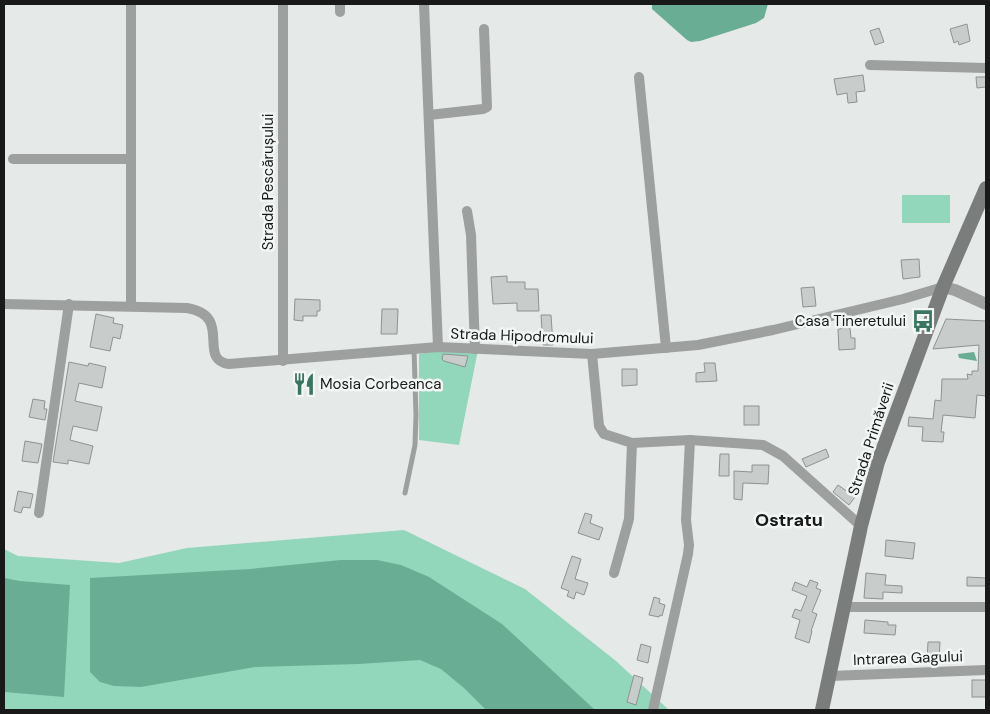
<svg xmlns="http://www.w3.org/2000/svg" width="990" height="714" font-family="'DM Sans',sans-serif">
  <rect width="100%" height="100%" fill="#e5e9e7"/>
  <g fill="#92d6bc">
    <rect x="902" y="195" width="48" height="28"/>
    <polygon points="441,350 478,350 459,445 419,440 419,354"/>
    <polygon points="404,530 525,589 616,661 669,710 4,710 4,549 18,556 119,563 187,548"/>
  </g>
  <g fill="#69ae94">
    <polygon points="652,4 768,4 764,18 756,23 700,41 691,42 687,40 652,9"/>
    <polygon points="974,352 977,361 959,358 958,354"/>
    <polygon points="341,560 377,560 401,565 429,577 502,624 595,710 486,710 464,688 441,669 420,660 358,664 255,667 141,687 114,686 100,682 90,672 90,578 250,569"/>
    <polygon points="4,578 20,581 70,585 64,697 4,692"/>
  </g>
  <g fill="#c8cdcb" stroke="#8e9290">
    <polygon points="967,24 970,41 959,45 958,41 954,43 950,29"/>
    <polygon points="879,28 884,42 875,45 870,31"/>
    <polygon points="863,75 865,91 856,92 857,102 848,103 847,93 837,95 834,79"/>
    <polygon points="976,77 986,77 986,87 977,88"/>
    <polygon points="919,259 920,277 903,279 901,260"/>
    <polygon points="507,276 507,282 525,282 525,289 538,289 539,311 517,311 517,303 493,304 491,277"/>
    <polygon points="814,287 816,306 803,307 801,288"/>
    <polygon points="295,299 320,300 320,311 317,311 317,316 303,316 303,321 294,320"/>
    <polygon points="382,309 398,309 397,334 381,334"/>
    <polygon points="96,314 114,318 113,323 123,325 120,339 113,337 110,351 90,347"/>
    <polygon points="541,315 551,315 553,345 543,345"/>
    <polygon points="946,319 986,321 986,396 977,395 975,418 943,415 941,432 944,432 943,442 922,441 923,427 908,426 909,417 933,419 935,400 941,401 942,379 968,379 967,374 972,375 972,371 978,371 979,345 933,349"/>
    <polygon points="850,328 851,338 855,338 855,349 839,350 838,329"/>
    <polygon points="443,354 468,356 465,367 444,361 442,359"/>
    <polygon points="69,362 88,366 89,363 106,367 102,388 79,383 75,401 102,407 97,431 73,426 70,440 93,446 89,464 68,460 68,464 53,462"/>
    <polygon points="704,363 715,363 717,381 696,382 696,373 705,372"/>
    <polygon points="622,369 637,369 637,385 622,386"/>
    <polygon points="33,399 45,401 44,409 47,409 45,420 29,417"/>
    <rect x="744" y="406" width="15" height="19"/>
    <polygon points="25,441 42,444 38,463 22,461"/>
    <polygon points="826,449 829,457 806,467 802,459"/>
    <polygon points="720,454 729,454 729,476 719,476"/>
    <polygon points="752,465 769,465 768,484 743,483 742,500 734,499 734,471 752,472"/>
    <polygon points="838,485 855,497 849,505 833,492"/>
    <polygon points="18,491 33,494 30,508 23,507 21,513 14,511"/>
    <polygon points="585,513 592,515 590,523 603,528 599,540 578,533"/>
    <polygon points="886,540 915,543 913,559 885,556"/>
    <polygon points="572,556 581,559 575,579 588,583 584,595 576,592 574,599 567,596 569,591 561,588"/>
    <polygon points="866,573 886,575 885,585 902,586 902,593 883,592 883,599 864,598"/>
    <polygon points="967,577 986,578 986,586 967,586"/>
    <polygon points="810,580 818,583 816,588 821,590 812,612 817,614 811,631 812,631 809,643 795,638 800,620 792,617 795,609 801,611 807,596 792,590 795,582 807,587"/>
    <polygon points="654,597 660,599 659,603 665,605 662,616 660,615 659,617 649,615"/>
    <polygon points="865,620 888,622 888,625 896,625 895,635 864,633"/>
    <polygon points="928,642 940,642 939,661 927,661"/>
    <polygon points="641,644 651,647 648,663 637,660"/>
    <polygon points="634,675 643,678 636,705 627,702"/>
    <rect x="972" y="680" width="14" height="17"/>
  </g>
  <g fill="none" stroke-linecap="round" stroke-linejoin="round">
    <polyline stroke="#9ea09f" stroke-width="5" points="405,493 415,445 416,415 414,349"/>
    <g stroke="#9ea09f" stroke-width="10">
      <polyline points="283,4 283,361"/>
      <polyline points="340,4 340,12"/>
      <polyline points="424,4 438,347"/>
      <polyline points="870,65 986,68"/>
      <polyline points="639,77 666,348"/>
      <polyline points="429,115 483,109 487,107 484,29"/>
      <polyline points="13,159 131,159"/>
      <polyline points="467,211 471,235 475,349"/>
      <path d="M4,304L187,308C234,316 196,359 229,364L438,347L592,354L698,345L773,330L903,299L943,287"/>
      <polyline points="131,306 131,4"/>
      <polyline points="592,354 599,426 604,434 632,443 690,440 763,445 783,456 861,526"/>
      <polyline points="39,513 69,304"/>
      <polyline points="614,573 629,519 632,443"/>
      <polyline points="844,607 986,607"/>
      <polyline points="830,676 986,670"/>
      <polyline points="653,710 688,554 689,545 686,520 690,440"/>
    </g>
    <polyline stroke="#9ea09f" stroke-width="12" points="943,287 955,290 986,304"/>
    <polyline stroke="#7a7d7b" stroke-width="14" points="822,710 861,526 878,462 943,287 986,188"/>
  </g>
  <defs>
    <symbol id="bus-bare" viewBox="-9 -9 18 18"><path d="M-5-6H5V4H4V6H2V4H-2V6H-4V4H-5ZM-3.5-4V0h7V-4ZM-3.5 1.2v1.5H-2V1.2ZM2 1.2v1.5H3.5V1.2Z" fill="#397560" stroke="#f2f7f5" stroke-width="2.5" paint-order="stroke"/></symbol>
    <symbol id="restaurant-bare" viewBox="-9 -9 18 18"><path d="M-5-6h1v4h1v-4h1v4h1v-4h1v5L-1.5 .5V6h-2V.5L-5-1ZM5-6V6H3V1.5H1.5Q1.5-4 5-6Z" fill="#397560" stroke="#f2f7f5" stroke-width="2.5" paint-order="stroke"/></symbol>
  </defs>
  <g fill-rule="evenodd">
    <use href="#bus-bare" x="907" y="305" width="32" height="32"/>
    <use href="#restaurant-bare" x="288" y="368" width="32" height="32"/>
  </g>
  <g text-anchor="middle" stroke-width="5" stroke-linejoin="round" paint-order="stroke">
    <g font-size="15" fill="#181918" stroke="#f2f7f5">
      <text transform="translate(268 182) rotate(-90)" y="5">Strada Pescărușului</text>
      <text transform="translate(522 336) rotate(2)" y="5">Strada Hipodromului</text>
      <text transform="translate(871 439) rotate(-72)" y="5">Strada Primăverii</text>
      <text transform="translate(908 658) rotate(-2)" y="5">Intrarea Gagului</text>
    </g>
    <g font-size="15" fill="#181918" stroke="#f2f7f5" text-anchor="end">
      <text x="906" y="326">Casa Tineretului</text>
      <text x="320" y="389" text-anchor="start">Mosia Corbeanca</text>
    </g>
    <g font-size="18" font-weight="bold" fill="#181918" stroke="#f2f7f5">
      <text x="789" y="526">Ostratu</text>
    </g>
  </g>
  <rect width="990" height="714" fill="none" stroke="#181918" stroke-width="10"/>
</svg>
